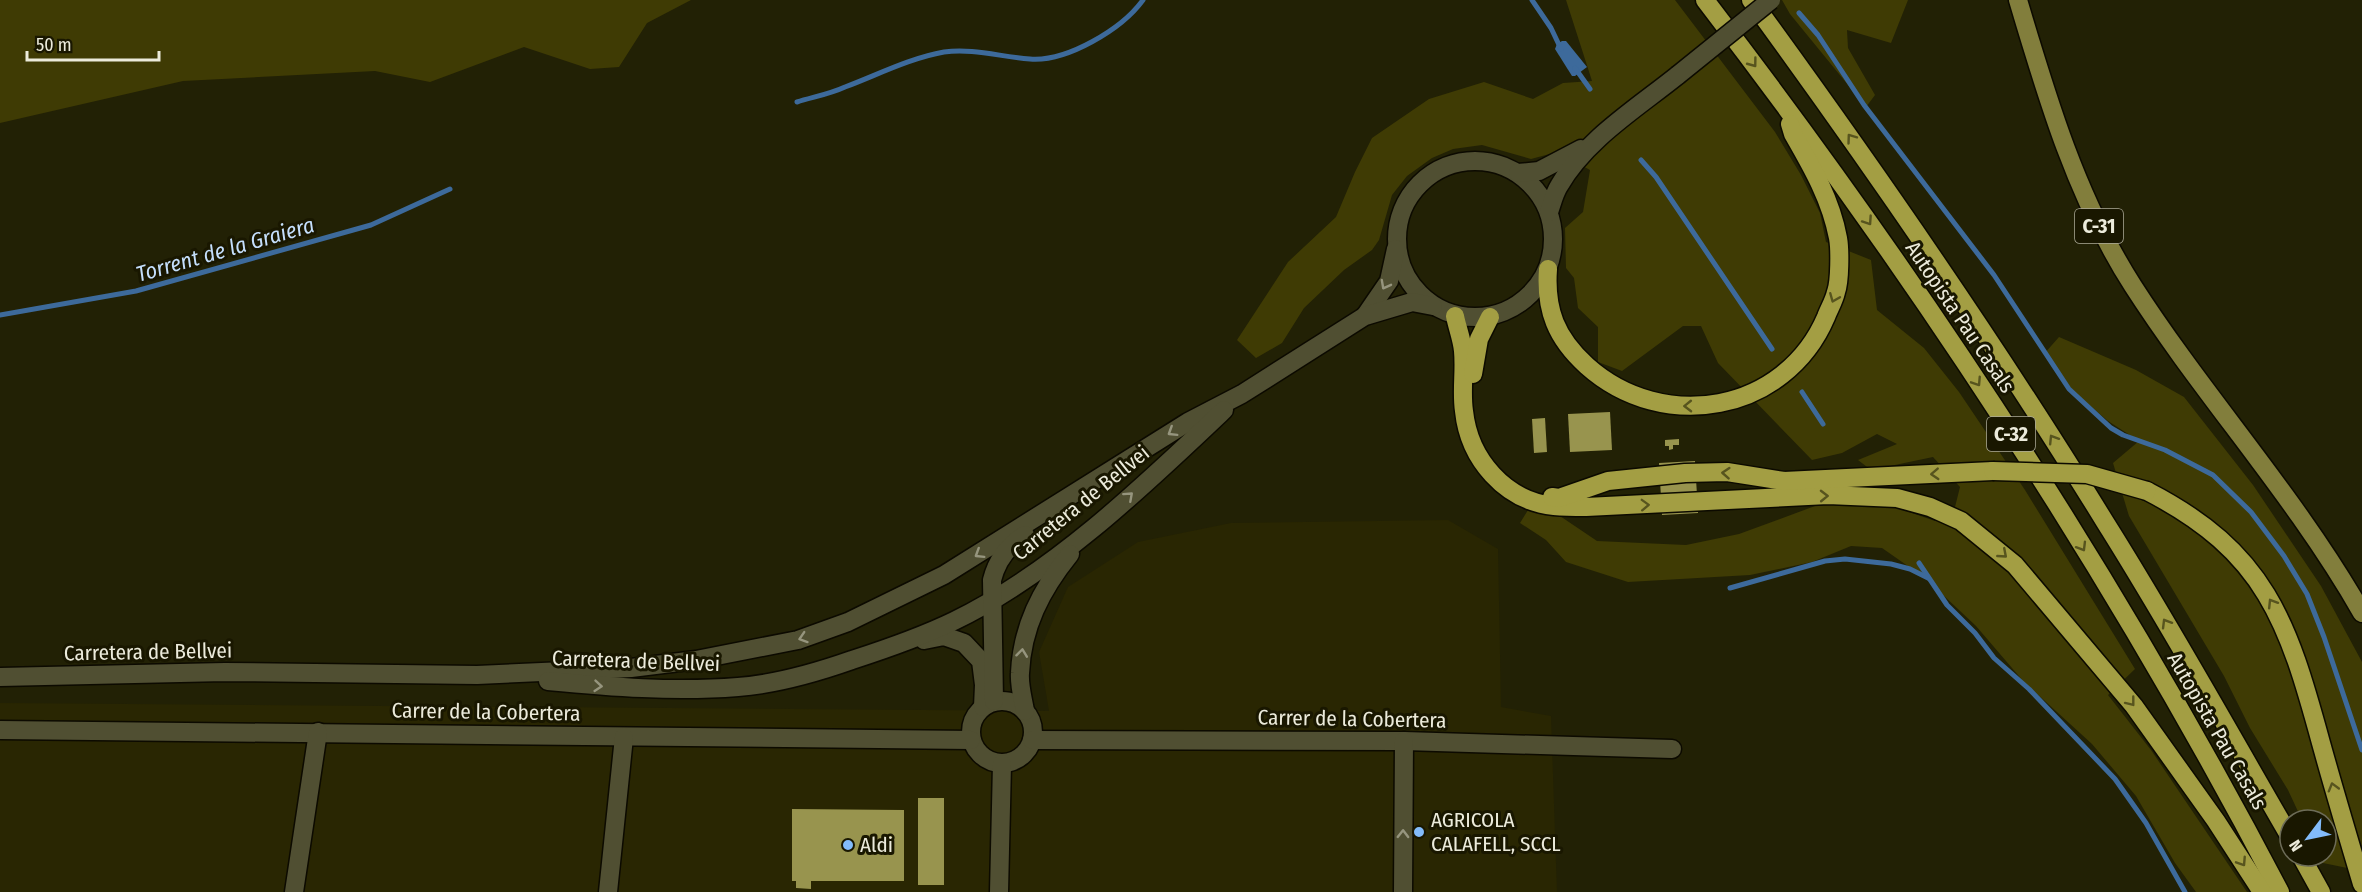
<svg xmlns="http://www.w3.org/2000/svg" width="2362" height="892" font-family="'Fira Sans Condensed',sans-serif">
  <rect width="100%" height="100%" fill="#222105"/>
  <polygon fill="#292602" points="1448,520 1498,549 1501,707 1551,716 1557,892 0,892 0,703 1049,711 1039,652 1068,587 1138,542 1231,523"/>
  <g fill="#3f3b04">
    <polygon points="0,0 691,0 647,23 619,67 590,69 524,47 430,82 375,71 183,81 0,123"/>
    <polygon points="1566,0 1675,0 1775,132 1801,175 1820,213 1826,242 1871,260 1877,310 1924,348 1959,392 2025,490 2135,669 2108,695 2151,750 2247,892 2196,892 2175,863 2136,796 2092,744 2024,682 1976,626 1925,578 1882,548 1851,546 1812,562 1750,575 1628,582 1566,562 1546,540 1520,523 1528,510 1560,516 1597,541 1686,545 1739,534 1815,506 1846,504 1892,506 1935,521 1955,507 1960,487 1933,457 1871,470 1858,460 1897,444 1877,434 1842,453 1812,460 1718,363 1701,326 1683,326 1622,371 1598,362 1598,327 1578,308 1574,278 1566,268 1565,228 1583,212 1590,170 1557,152 1531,159 1482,145 1453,149 1432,158 1407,176 1392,195 1379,240 1372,250 1344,270 1304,308 1282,343 1256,358 1237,340 1288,262 1336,217 1355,172 1372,138 1429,99 1484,82 1533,99 1563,83 1592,81"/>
    <polygon points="1782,0 1908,0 1891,43 1847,30 1848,48 1875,95 1866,107 1790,14"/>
    <polygon points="2059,337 2136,370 2184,397 2253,485 2321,586 2362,662 2362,871 2323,863 2320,856 2326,856 2326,820 2302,820 2288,790 2250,728 2224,676 2129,516 2113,463 2139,441 2108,421 2074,392 2044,354"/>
  </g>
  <polygon fill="#3d6a9b" points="1562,41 1566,41 1587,67 1575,76 1572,76 1555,49 1557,44"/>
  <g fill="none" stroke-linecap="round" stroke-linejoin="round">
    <g stroke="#3d6a9b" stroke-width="5">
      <polyline points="1532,0 1551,28 1561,49"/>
      <polyline points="1799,13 1818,35 1864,105 1994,275 2069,389 2111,428 2123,435 2165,450 2213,475 2251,512 2284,556 2307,594 2324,637 2362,750"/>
      <polyline points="1575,68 1590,89"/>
      <path d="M797,102C813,97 830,94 845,87C877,75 910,58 944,52C973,48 1001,57 1030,59C1067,62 1122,29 1143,0"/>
      <polyline points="1641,160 1656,177 1772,349"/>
      <polyline points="0,315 136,291 371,225 450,189"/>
      <polyline points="1802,392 1823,424"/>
      <polyline points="1919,563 1947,605 1975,633 1994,658 2029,689 2115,779 2146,823 2185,892"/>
      <polyline points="1730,588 1825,561 1845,559 1891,564 1910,569 1928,578"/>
    </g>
  </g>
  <g fill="#98944e">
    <polygon points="1610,412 1612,450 1570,452 1568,414"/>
    <polygon points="1545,418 1547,452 1534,453 1532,419"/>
    <polygon points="1679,439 1679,445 1673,445 1673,449 1669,450 1669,446 1665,446 1665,440"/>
    <polygon points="1695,461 1698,513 1662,515 1659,463"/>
    <rect x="918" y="798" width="26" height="87"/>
    <polygon points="792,809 904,810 904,881 811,881 811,889 796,888 796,881 792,881"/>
  </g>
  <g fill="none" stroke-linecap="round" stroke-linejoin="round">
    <defs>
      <g id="street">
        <circle cx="1002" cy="732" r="31"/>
        <polyline points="0,730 971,740"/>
        <polyline points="1032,740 1404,741 1672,749"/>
        <polyline points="294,892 318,732"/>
        <polyline points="608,892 624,737"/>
        <polyline points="999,892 1002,764"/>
        <polyline points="1403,892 1404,741"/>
      </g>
      <g id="secondary">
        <circle cx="1475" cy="239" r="78"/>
        <polyline points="1518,173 1539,171 1581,149"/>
        <path d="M1549,212C1552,204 1554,194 1559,186C1585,140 1637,108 1678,75"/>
        <polyline points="1365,316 1389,281 1396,249"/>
        <polyline points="924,640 944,636 964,643 981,661 984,685 983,707"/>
        <polyline points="0,677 225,672 477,675 631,668 696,660 798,640 848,622 944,575 1188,422 1242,394 1365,316 1412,302 1433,306"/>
        <path d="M548,681C611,687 674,692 738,687C777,684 815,673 852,660C886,649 921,637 954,621C1052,574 1145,485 1224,410"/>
        <path d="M994,701L992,580C997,560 1007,546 1025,535"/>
        <path d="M1025,711C1023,699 1019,685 1020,673C1022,627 1041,590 1070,554"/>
      </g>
      <path id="primary" d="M2018,0C2047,98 2077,199 2133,286C2205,398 2296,497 2362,613"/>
      <g id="highway">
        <path d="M1705,0C1920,280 2116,578 2280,892"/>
        <path d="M1751,0C1875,170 1995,343 2105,522C2170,625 2229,732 2290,837"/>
        <path d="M1548,269C1545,310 1556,338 1587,366C1663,434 1785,413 1826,317C1829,309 1834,301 1836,292C1840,281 1840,249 1838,238C1831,200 1812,167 1793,134L1790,124"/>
        <path d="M1455,316C1457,327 1462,339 1463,351C1465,371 1461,391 1464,411C1469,459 1505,501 1554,506C1565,507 1576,507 1586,507L1828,495L1897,498L1930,507L1961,521L2015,565L2134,706L2216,821L2262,892"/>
        <polyline points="1473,374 1479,339 1490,317"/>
        <path d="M2147,491C2266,552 2288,622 2321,743C2334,790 2348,837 2362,884"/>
        <polyline points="1552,497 1559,498 1608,481 1685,473 1727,472 1784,481 1993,471"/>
        <polyline points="2301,856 2321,892"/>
      </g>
    </defs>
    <use href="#street" stroke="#0c0a00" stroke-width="21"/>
    <use href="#secondary" stroke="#0c0a00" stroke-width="21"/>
    <use href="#primary" stroke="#0c0a00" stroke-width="21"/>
    <use href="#highway" stroke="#0c0a00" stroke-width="21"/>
    <use href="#street" stroke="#504f32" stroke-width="18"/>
    <use href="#secondary" stroke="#504f32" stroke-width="18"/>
    <use href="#primary" stroke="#827e3c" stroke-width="18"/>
    <use href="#highway" stroke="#a39e43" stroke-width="18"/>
    <defs>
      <polyline id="secondary-bridge" points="1678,75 1771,0"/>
      <polyline id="highway-bridge" points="1993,471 2087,474 2147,491"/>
    </defs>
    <use href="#secondary-bridge" stroke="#0c0a00" stroke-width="21" stroke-linecap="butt"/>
    <use href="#highway-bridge" stroke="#0c0a00" stroke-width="21" stroke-linecap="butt"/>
    <use href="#secondary-bridge" stroke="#504f32" stroke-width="18"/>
    <use href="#highway-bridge" stroke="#a39e43" stroke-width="18"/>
  </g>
  <defs><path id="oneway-chevron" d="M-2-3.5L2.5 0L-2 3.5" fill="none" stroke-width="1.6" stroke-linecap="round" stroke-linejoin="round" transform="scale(1.5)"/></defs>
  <g stroke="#57541e">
    <use href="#oneway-chevron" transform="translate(1753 63) rotate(53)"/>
    <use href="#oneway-chevron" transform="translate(1851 138) rotate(-126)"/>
    <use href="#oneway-chevron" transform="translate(1868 221) rotate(56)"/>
    <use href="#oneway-chevron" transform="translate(1834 298) rotate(112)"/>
    <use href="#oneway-chevron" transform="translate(1977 382) rotate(57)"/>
    <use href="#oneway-chevron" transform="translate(1688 406) rotate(179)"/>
    <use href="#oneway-chevron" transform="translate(2053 439) rotate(-122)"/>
    <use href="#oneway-chevron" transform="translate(1726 473) rotate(-176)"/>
    <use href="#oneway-chevron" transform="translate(1935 474) rotate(177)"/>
    <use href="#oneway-chevron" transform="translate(1824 496) rotate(-1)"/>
    <use href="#oneway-chevron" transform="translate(1645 505) rotate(-2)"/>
    <use href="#oneway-chevron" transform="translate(2082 547) rotate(59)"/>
    <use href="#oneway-chevron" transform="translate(2003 554) rotate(41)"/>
    <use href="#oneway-chevron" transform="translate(2272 603) rotate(-122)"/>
    <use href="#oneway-chevron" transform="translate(2166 623) rotate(-121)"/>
    <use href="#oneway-chevron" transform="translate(2131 702) rotate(52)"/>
    <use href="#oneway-chevron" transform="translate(2333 787) rotate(-106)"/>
    <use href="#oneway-chevron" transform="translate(2242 862) rotate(57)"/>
  </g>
  <g stroke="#96957e">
    <use href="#oneway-chevron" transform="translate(1385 285) rotate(118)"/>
    <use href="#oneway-chevron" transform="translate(1172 432) rotate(148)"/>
    <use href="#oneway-chevron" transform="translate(1129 496) rotate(-42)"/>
    <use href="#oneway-chevron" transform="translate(979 554) rotate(148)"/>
    <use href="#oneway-chevron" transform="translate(803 638) rotate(162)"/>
    <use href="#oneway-chevron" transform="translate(1022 653) rotate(-83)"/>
    <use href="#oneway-chevron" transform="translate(598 686) rotate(5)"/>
    <use href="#oneway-chevron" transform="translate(1403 834) rotate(-89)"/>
  </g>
  <g fill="#83bcfb" stroke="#191700" stroke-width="2">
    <circle cx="1419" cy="832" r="6"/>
    <circle cx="848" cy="845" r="6"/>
  </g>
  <g text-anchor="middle" stroke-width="6" stroke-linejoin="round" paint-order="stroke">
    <g fill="#191700" stroke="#adab99" stroke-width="1.5">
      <rect x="2075" y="209" width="48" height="34" rx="4.5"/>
      <rect x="1987" y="417" width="48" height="34" rx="4.5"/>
    </g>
    <g font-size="20" font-weight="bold" fill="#ecebdb">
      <text x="2099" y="233">C-31</text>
      <text x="2011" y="441">C-32</text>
    </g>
    <g font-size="21" fill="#ecebdb" stroke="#191700">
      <text transform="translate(1960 317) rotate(56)" y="7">Autopista Pau Casals</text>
      <text transform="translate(1081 503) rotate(-39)" y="7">Carretera de Bellvei</text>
      <text transform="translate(148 652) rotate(-1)" y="7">Carretera de Bellvei</text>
      <text transform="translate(636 661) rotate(2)" y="7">Carretera de Bellvei</text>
      <text transform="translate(486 712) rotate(1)" y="7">Carrer de la Cobertera</text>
      <text transform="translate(1352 719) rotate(1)" y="7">Carrer de la Cobertera</text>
      <text transform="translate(2217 731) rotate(60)" y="7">Autopista Pau Casals</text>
    </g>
    <g font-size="21" fill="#ecebdb" stroke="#191700" text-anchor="start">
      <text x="1431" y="827">AGRICOLA<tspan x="1431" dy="24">CALAFELL, SCCL</tspan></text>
      <text x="860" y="852">Aldi</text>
    </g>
    <g font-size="22" font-style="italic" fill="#c5dffc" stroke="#191700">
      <text transform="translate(225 249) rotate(-16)" y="8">Torrent de la Graiera</text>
    </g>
  </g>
  <g transform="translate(2308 838) rotate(238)"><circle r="28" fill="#191700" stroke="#6d6c58" stroke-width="1.5"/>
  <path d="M0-4.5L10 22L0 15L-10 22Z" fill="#83bcfb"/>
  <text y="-9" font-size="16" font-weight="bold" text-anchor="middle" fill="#ecebdb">N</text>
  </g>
  <path d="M27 51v9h132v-9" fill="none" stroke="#ecebdb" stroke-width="3"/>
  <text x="36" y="51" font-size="18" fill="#ecebdb" stroke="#191700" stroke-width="4.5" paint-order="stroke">50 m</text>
</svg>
